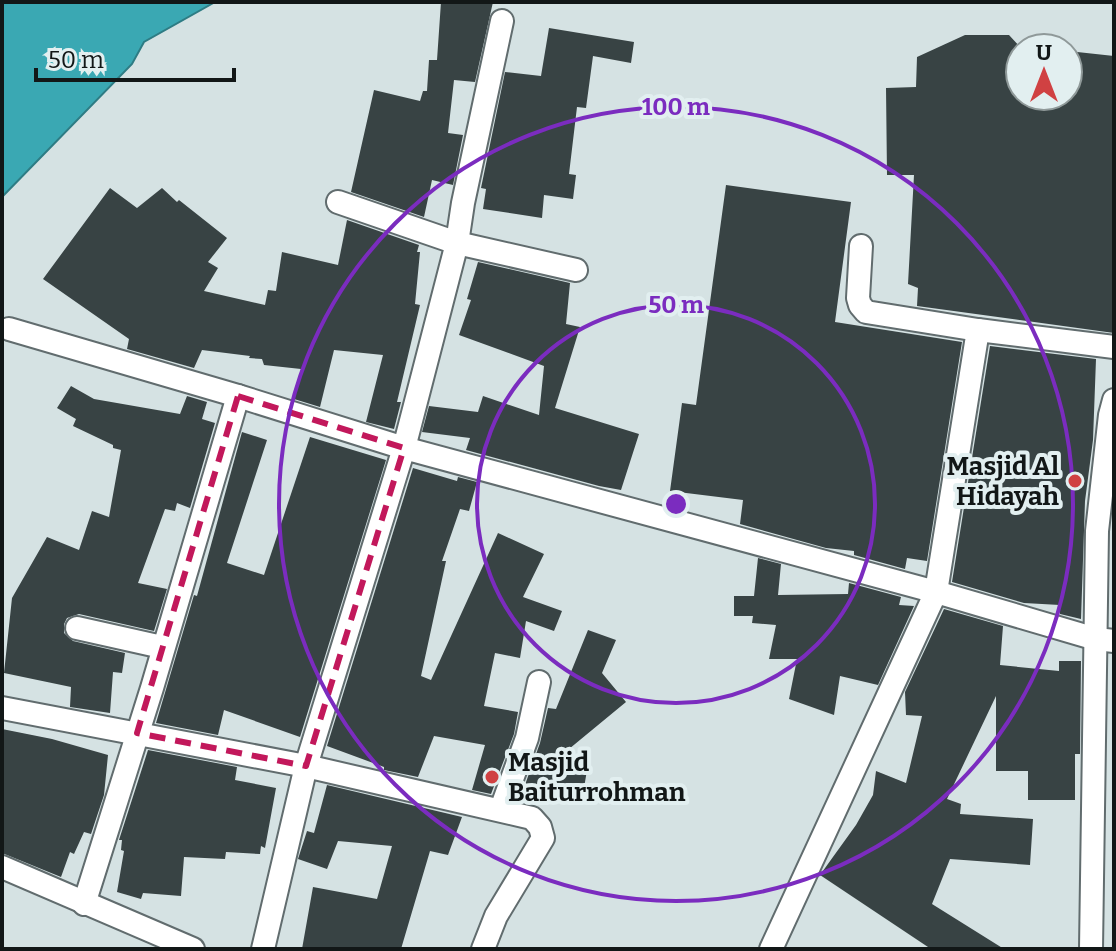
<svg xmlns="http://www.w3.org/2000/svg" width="1116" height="951" font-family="Bitter,serif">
  <rect width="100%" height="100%" fill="#d5e2e3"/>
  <polygon fill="#3aa8b3" stroke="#2e7c84" stroke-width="2" points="2,2 215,2 144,42 132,64 2,197"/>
  <g fill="#384344">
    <polygon points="441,2 493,2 475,82 454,80 448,133 463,135 453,185 432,180 424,217 351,192 374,90 420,101 423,91 427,91 429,60 437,60"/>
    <polygon points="549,28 634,42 631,63 593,56 586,108 577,107 569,174 576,175 573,199 544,195 542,218 483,209 486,189 481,188 505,72 541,76"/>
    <polygon points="965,35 1009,35 1020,47 1020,96 1068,96 1068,51 1114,56 1114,333 917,306 918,288 908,284 914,175 887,175 886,88 916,87 917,57"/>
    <polygon points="726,185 851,202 835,322 962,342 927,561 907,558 905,569 854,555 854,551 826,548 740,524 743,500 670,491 682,403 696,405"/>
    <polygon points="110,188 137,208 162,188 177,202 179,200 227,238 208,262 218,268 204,291 265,305 268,290 276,291 282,252 338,265 347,220 419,245 417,252 420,252 415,304 420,305 397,402 401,402 394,429 366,422 383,355 334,350 320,407 294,399 301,369 264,365 262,359 249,358 250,356 202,350 194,368 127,349 129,339 43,279"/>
    <polygon points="478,262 570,283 566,324 580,327 555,408 639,434 621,490 599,486 466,450 470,438 422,432 429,406 478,412 483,396 539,415 544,366 459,335 471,300 467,299"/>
    <polygon points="990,346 1096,359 1093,440 1085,501 1081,619 1060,614 1060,605 1024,603 952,582"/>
    <polygon points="71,386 94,399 180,414 187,396 207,402 202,419 215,423 190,508 177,503 175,511 165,509 138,583 167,589 154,631 79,614 67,618 64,624 64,633 73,641 125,653 122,673 113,672 110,713 70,707 71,687 4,673 12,598 47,537 79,550 92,511 109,517 121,450 113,448 113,445 73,426 76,419 57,408"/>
    <polygon points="242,432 267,440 227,563 264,575 310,437 386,460 300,737 224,710 218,735 156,723 194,595 197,596"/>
    <polygon points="413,468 457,481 458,477 477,482 469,511 460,509 442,561 446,561 421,676 431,680 498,533 544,554 523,597 562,611 554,631 526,621 520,658 495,653 484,706 518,712 514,734 491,794 472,790 485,745 434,736 418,777 384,770 384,767 327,746"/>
    <polygon points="758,558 781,564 778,595 848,594 849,583 901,597 899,605 914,606 878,685 840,676 834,715 789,699 797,659 769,659 776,625 752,623 753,616 734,616 734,596 754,596"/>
    <polygon points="944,609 1003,626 1000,665 1059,671 1059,661 1081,661 1080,754 1075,754 1075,800 1028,800 1028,771 996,771 996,696 947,799 961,804 960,814 1033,819 1030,865 950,859 932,904 1004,949 931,949 820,875 856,825 873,795 876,771 906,783 922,716 906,715 905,692"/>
    <polygon points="588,630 616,640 602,673 626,702 552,763 587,770 583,794 550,788 548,801 521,796 540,743 548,708 556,709"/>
    <polygon points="2,729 52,739 108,755 104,795 91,834 84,832 74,854 70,852 61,877 2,853"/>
    <polygon points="148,750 237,767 235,780 276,788 265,848 261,846 260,854 226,852 225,859 184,857 181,896 143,893 141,899 117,892 124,851 121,850 122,840 119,840"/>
    <polygon points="327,785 462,817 448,855 430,851 401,949 302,949 313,887 377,899 392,846 338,841 327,869 298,859 307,831 314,833"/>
  </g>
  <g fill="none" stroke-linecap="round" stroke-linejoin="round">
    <defs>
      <g id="minor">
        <polyline points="338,202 457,243 576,270"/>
        <polyline points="861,246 858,298 860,305 866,312 978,330 1114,347"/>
        <polyline points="9,329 238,396 404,448 936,592 1096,639 1114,641"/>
        <polyline points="77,628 162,647"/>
        <polyline points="2,708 306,766 532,818 540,827 543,838 496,916 483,949"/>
        <polyline points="501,809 527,738 539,682"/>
        <polyline points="2,867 193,949"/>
        <polyline points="84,904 152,688 238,396"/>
        <polyline points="263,949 306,766 404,448 457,243 463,203 502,21"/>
        <polyline points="771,949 936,592 978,330"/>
        <polyline points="1091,949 1097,531 1110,415 1114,400"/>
      </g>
    </defs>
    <use href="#minor" stroke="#616c6e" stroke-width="26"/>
    <use href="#minor" stroke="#fff" stroke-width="22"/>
  </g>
  <path fill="none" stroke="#c2185b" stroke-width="6" stroke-dasharray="16 10" stroke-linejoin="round" d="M238,396L404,448L306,766L137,733Z"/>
  <g fill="none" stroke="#7b2cbf" stroke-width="4">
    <circle cx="676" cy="504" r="199"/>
    <circle cx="676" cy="504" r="397"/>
  </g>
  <g fill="#d04142" stroke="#e2eff0" stroke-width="3">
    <circle cx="1075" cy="481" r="8"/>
    <circle cx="492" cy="777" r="8"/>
  </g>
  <g text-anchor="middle" stroke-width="8" stroke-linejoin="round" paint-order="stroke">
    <g font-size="26" font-weight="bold" fill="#121717" stroke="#e2eff0" text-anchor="end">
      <text x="1059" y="475">Masjid Al<tspan x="1059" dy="30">Hidayah</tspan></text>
      <text x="508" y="771" text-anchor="start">Masjid<tspan x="508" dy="30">Baiturrohman</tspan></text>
    </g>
  </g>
  <circle cx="676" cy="504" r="12" fill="#7b2cbf" stroke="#e2eff0" stroke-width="4"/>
  <g font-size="24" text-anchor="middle" font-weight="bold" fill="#7b2cbf" stroke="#e2eff0" stroke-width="8" stroke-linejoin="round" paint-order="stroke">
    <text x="676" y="115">100 m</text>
    <text x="676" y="313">50 m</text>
  </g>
  <rect width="1116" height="951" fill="none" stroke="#121717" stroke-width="8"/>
  <g transform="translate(1044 72)"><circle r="38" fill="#e2eff0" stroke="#8f9999" stroke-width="2"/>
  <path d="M0-6L14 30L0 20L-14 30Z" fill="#d04142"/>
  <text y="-12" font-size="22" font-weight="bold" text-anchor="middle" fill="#121717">U</text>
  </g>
  <path d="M36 68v12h198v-12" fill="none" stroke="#121717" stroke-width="4"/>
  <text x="48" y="68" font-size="24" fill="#121717" stroke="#e2eff0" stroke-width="6" paint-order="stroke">50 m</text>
</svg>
